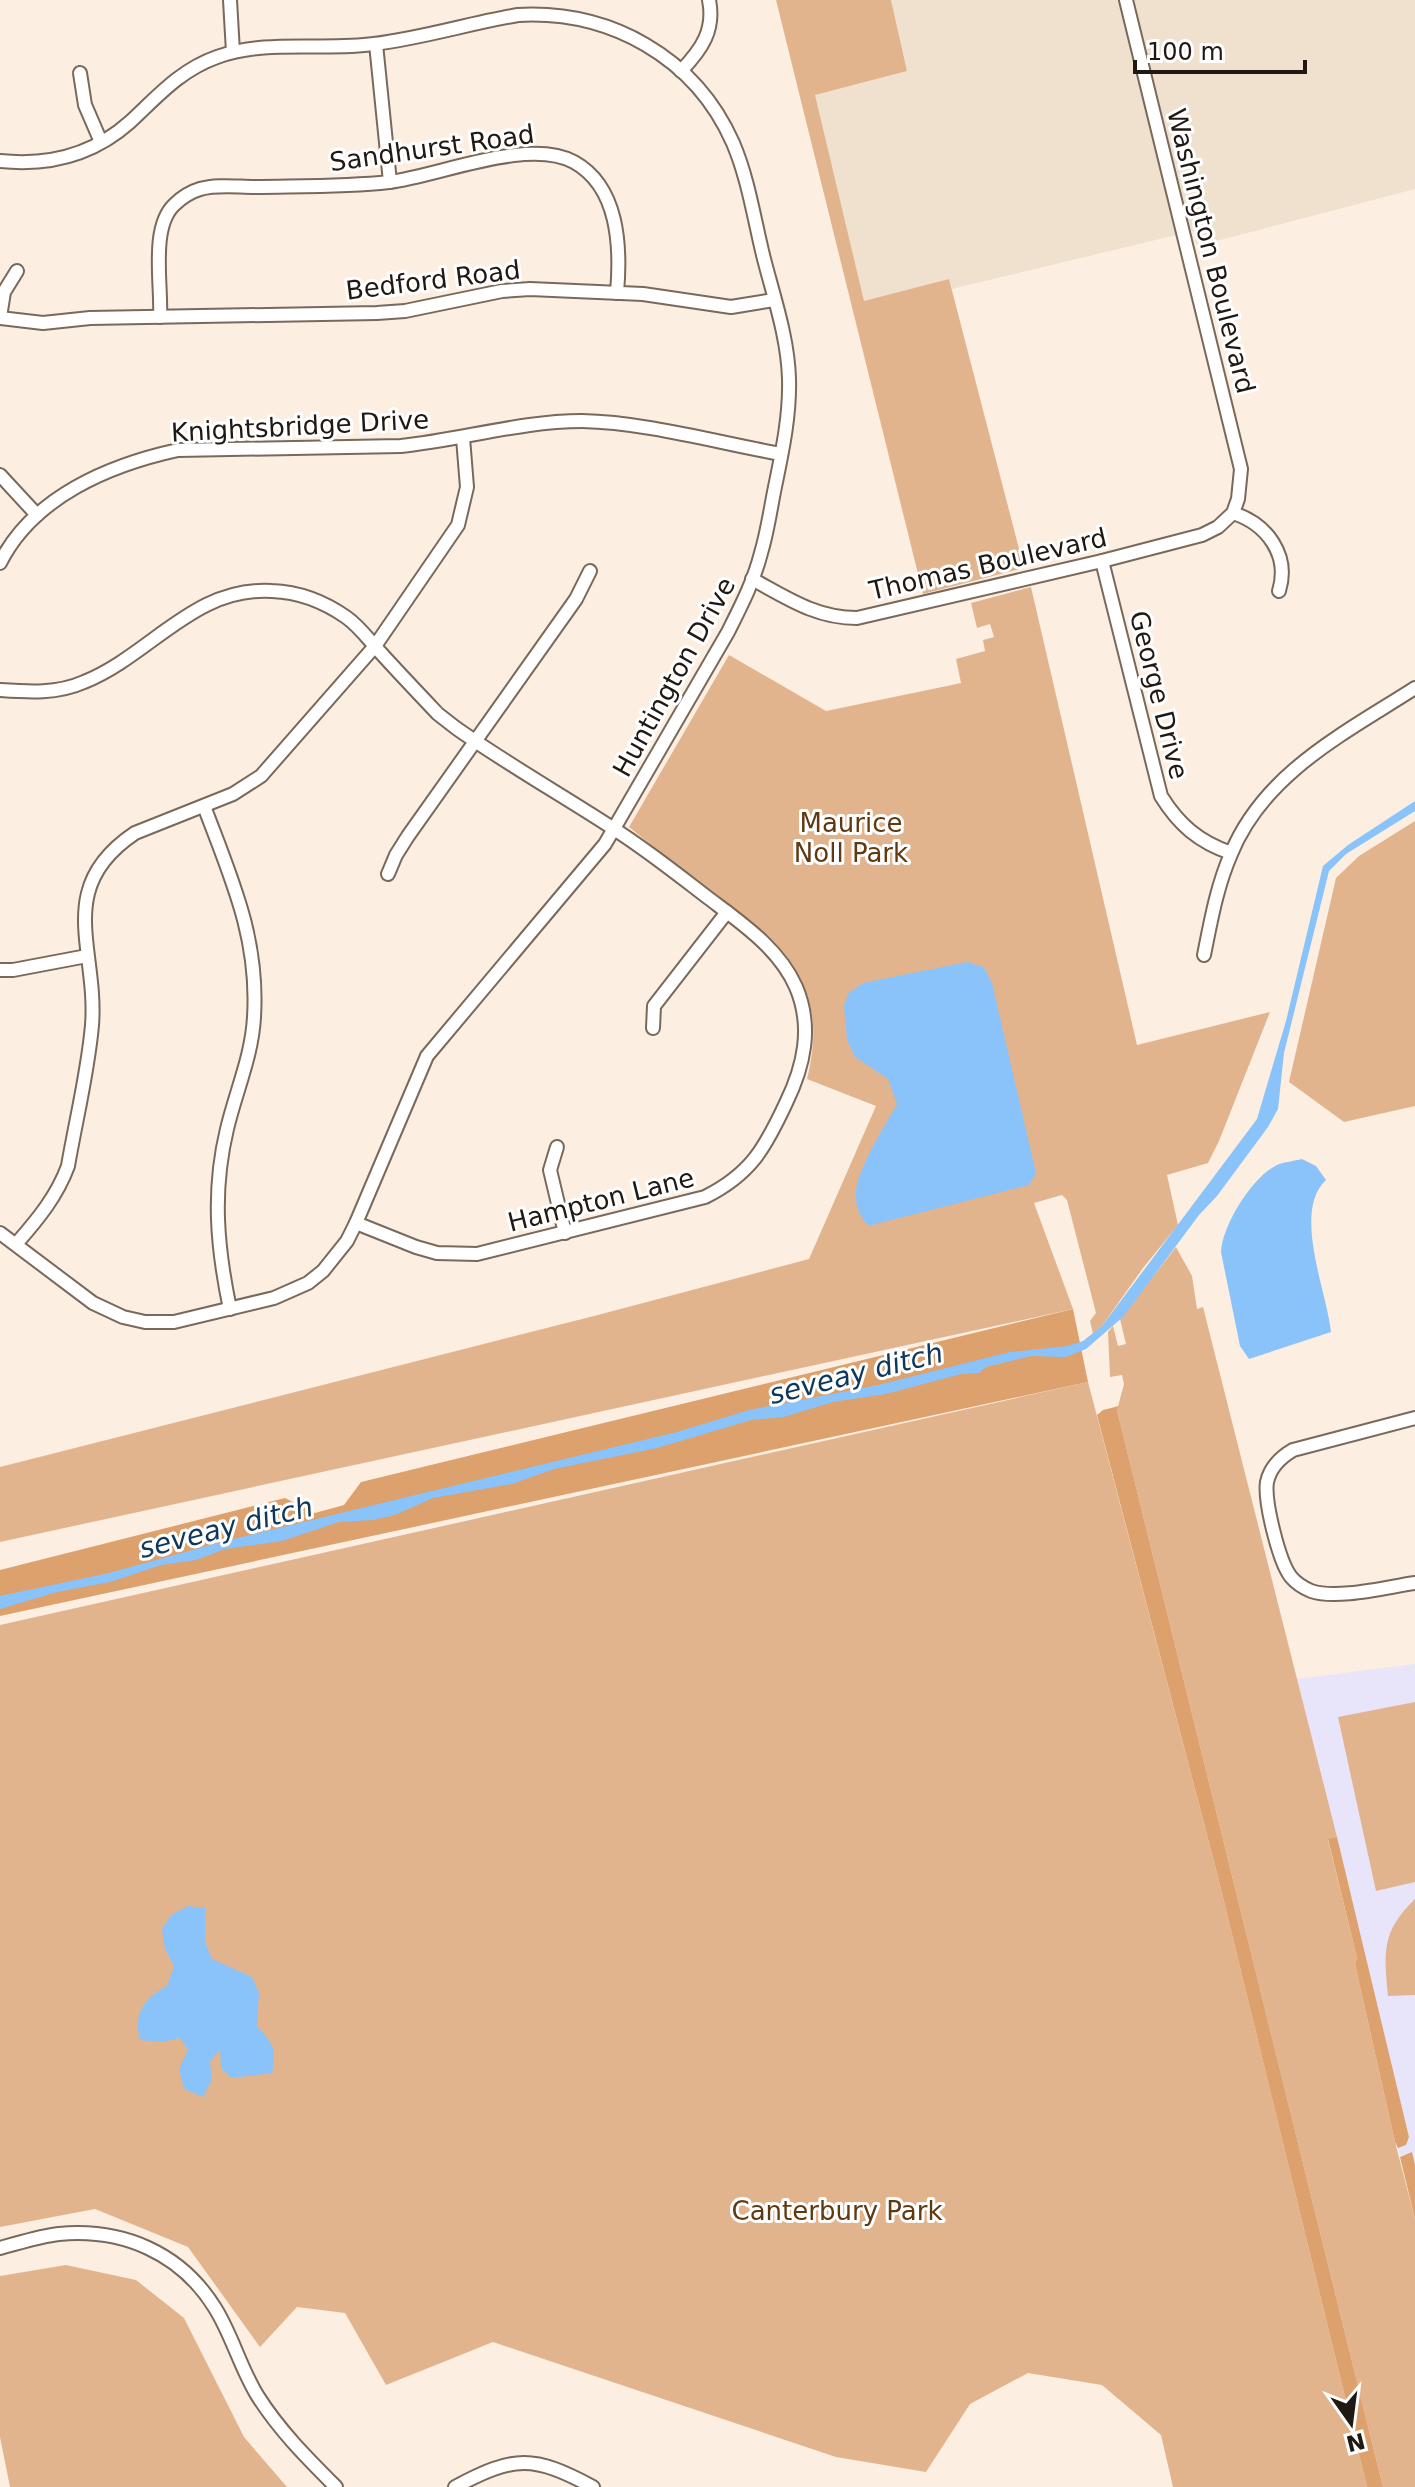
<svg xmlns="http://www.w3.org/2000/svg" width="1415" height="2487" font-family="'DejaVu Sans',sans-serif">
  <rect width="100%" height="100%" fill="#fdeee2"/>
  <polygon fill="#efe1ce" points="891,0 1415,0 1415,189 1197,246 1193,231 952,289 949,279 864,302 814,95 907,71"/>
  <polygon fill="#e8e4fa" points="1415,1664 1415,2165 1412,2153 1400,2156 1398,2148 1406,2145 1409,2137 1297,1679"/>
  <g fill="#e2b48e">
    <polygon points="776,0 891,0 907,71 815,95 864,301 949,279 1024,568 923,594"/>
    <path d="M1031,587L1137,1045L1270,1012L1219,1141L1208,1163L1167,1175L1178,1225L1143,1268L1102,1326L1093,1334L1090,1321L1096,1313L1067,1200L1062,1195L1034,1203L1073,1309L0,1542V1467L594,1316L809,1259L876,1106L807,1079C830,986 787,953 721,900C690,876 659,851 629,827L729,655L826,711L947,686L961,683L956,659L985,651L983,640L994,637L990,624L977,628L971,603Z"/>
    <polygon points="1415,821 1415,1106 1344,1122 1289,1082 1336,878 1359,856"/>
    <polygon points="1176,1247 1192,1276 1197,1309 1203,1307 1337,1837 1328,1840 1357,1958 1355,1964 1395,2142 1415,2219 1415,2487 1383,2487 1117,1410 1124,1384 1122,1375 1110,1377 1108,1332 1113,1326 1118,1346 1126,1344 1120,1319"/>
    <polygon points="1088,1382 1217,1873 1367,2487 1173,2487 1161,2435 1102,2385 1028,2373 970,2404 926,2472 836,2457 493,2342 386,2385 345,2313 297,2307 260,2347 188,2247 95,2209 0,2227 0,1625"/>
    <polygon points="1415,1702 1415,1882 1376,1891 1338,1717"/>
    <path d="M1415,1899V1995L1388,1996C1384,1952 1381,1932 1415,1899Z"/>
    <polygon points="66,2265 136,2280 184,2318 244,2437 287,2487 10,2487 0,2437 0,2276"/>
  </g>
  <g fill="#dda16d">
    <polygon points="1073,1309 1088,1382 0,1616 0,1570 285,1498 315,1513 344,1505 361,1482"/>
    <polygon points="1119,1406 1117,1410 1383,2487 1367,2487 1217,1873 1097,1415 1103,1410"/>
    <polygon points="1337,1837 1409,2137 1406,2145 1398,2148 1395,2142 1355,1964 1357,1958 1328,1839"/>
    <polygon points="1412,2152 1415,2165 1415,2219 1400,2157"/>
  </g>
  <g fill="#89c3fa">
    <polygon points="1415,801 1415,811 1346,854 1329,871 1284,1053 1278,1109 1268,1127 1217,1196 1199,1215 1123,1317 1086,1349 1066,1357 1031,1356 986,1367 979,1373 961,1374 886,1394 833,1402 784,1417 751,1420 657,1448 554,1469 512,1484 433,1498 395,1515 373,1520 339,1522 282,1541 225,1549 196,1560 161,1565 110,1582 57,1592 0,1609 0,1596 109,1573 225,1541 677,1432 749,1410 878,1385 1010,1352 1068,1346 1083,1341 1102,1326 1257,1119 1286,1021 1323,866 1348,845"/>
    <path d="M967,962L984,967L992,983L1036,1173L1029,1185L868,1226C861,1217 856,1209 856,1197C854,1173 885,1126 897,1104L888,1079L855,1057L847,1040L844,1006L848,994L863,983Z"/>
    <path d="M1302,1159L1316,1166L1326,1180C1292,1211 1327,1292 1331,1332L1249,1359L1240,1346L1221,1252C1222,1226 1252,1177 1277,1165C1284,1162 1294,1161 1302,1159Z"/>
    <path d="M188,1906L205,1908V1942L212,1959L252,1977L259,1993L257,2027C273,2041 277,2052 272,2073L232,2078L221,2069L220,2049L210,2062L212,2080L203,2097L184,2089L179,2069L188,2050L180,2038L162,2042L140,2040C133,2015 144,1997 167,1986L174,1966L165,1949L162,1929L171,1915Z"/>
  </g>
  <g fill="none" stroke-linecap="round" stroke-linejoin="round">
    <defs>
      <g id="street">
        <polyline points="230,0 233,52"/>
        <polyline points="376,44 390,182"/>
        <path d="M681,71C702,49 715,30 709,0"/>
        <polyline points="80,73 85,105 101,142"/>
        <path d="M0,161C48,166 93,155 130,122C157,97 180,70 217,57C266,39 323,51 374,44C423,38 470,23 518,15C610,10 695,57 733,143C748,178 754,218 763,255C773,295 788,337 789,379C790,414 783,448 776,482C771,505 768,530 761,553C754,581 741,606 728,632L605,844L427,1056L356,1223L347,1241L323,1271L308,1283L274,1298L174,1322H145L123,1317L93,1303L0,1233"/>
        <polyline points="0,317 4,292 17,271"/>
        <path d="M160,317C162,286 150,228 174,205C181,198 190,192 200,189C217,184 237,187 255,187C299,186 345,187 389,182C439,176 528,137 574,162C619,187 621,247 617,293"/>
        <polyline points="0,318 43,323 90,318 377,313 405,311 502,291 530,289 643,294 731,307 774,300"/>
        <polyline points="0,475 37,515"/>
        <path d="M1233,513C1267,524 1290,555 1279,591"/>
        <path d="M1102,561L1161,796C1179,825 1199,842 1231,853"/>
        <path d="M0,563C33,497 109,465 178,450L401,446C461,440 521,421 582,421C644,422 720,443 781,454"/>
        <path d="M752,579C787,598 816,618 857,618L1102,561L1202,535L1218,527L1233,513L1238,499L1241,469L1126,0"/>
        <path d="M0,690C29,692 57,694 84,682C151,655 194,586 272,591C299,592 323,601 346,617C359,626 369,640 380,652C399,673 419,694 438,714L456,728C507,764 562,795 614,829C647,850 677,874 707,897C740,922 779,948 796,987C813,1027 804,1066 786,1103C765,1148 751,1174 705,1197L477,1254L437,1253L416,1247L356,1223"/>
        <path d="M204,806C231,878 259,938 254,1017C252,1056 236,1091 227,1129C212,1191 217,1247 230,1309"/>
        <polyline points="388,874 396,855 408,836 576,599 590,571"/>
        <path d="M1204,955C1211,920 1217,886 1231,854C1264,773 1345,733 1415,688"/>
        <polyline points="0,970 13,970 87,956"/>
        <polyline points="653,1028 654,1006 727,912"/>
        <polyline points="557,1147 550,1170 565,1233"/>
        <path d="M17,1243C38,1219 57,1196 68,1166C76,1119 88,1072 92,1025C98,949 53,888 135,833L233,794L261,776L375,646L458,525L467,487L463,438"/>
        <path d="M1415,1418L1293,1450C1281,1457 1270,1468 1267,1482C1264,1501 1279,1562 1291,1577C1296,1583 1304,1588 1311,1591C1337,1600 1387,1587 1415,1583"/>
        <path d="M0,2248C19,2243 40,2236 59,2234C123,2228 181,2253 215,2308C232,2335 240,2367 257,2395C279,2430 307,2458 336,2487"/>
        <path d="M455,2487C515,2455 533,2455 593,2487"/>
      </g>
    </defs>
    <use href="#street" stroke="#79695b" stroke-width="16"/>
    <use href="#street" stroke="#fff" stroke-width="12"/>
  </g>
  <g text-anchor="middle" stroke-width="6" stroke-linejoin="round" paint-order="stroke">
    <g font-size="26" fill="#1f1813" stroke="#fff">
      <text transform="translate(432 148) rotate(-8)" y="9">Sandhurst Road</text>
      <text transform="translate(1211 251) rotate(76)" y="9">Washington Boulevard</text>
      <text transform="translate(433 280) rotate(-7)" y="9">Bedford Road</text>
      <text transform="translate(300 426) rotate(-3)" y="9">Knightsbridge Drive</text>
      <text transform="translate(988 564) rotate(-13)" y="9">Thomas Boulevard</text>
      <text transform="translate(674 677) rotate(-61)" y="9">Huntington Drive</text>
      <text transform="translate(1159 695) rotate(76)" y="9">George Drive</text>
      <text transform="translate(601 1200) rotate(-14)" y="9">Hampton Lane</text>
    </g>
    <g font-size="26" fill="#613911" stroke="#fff">
      <text x="851" y="832">Maurice<tspan x="851" dy="30">Noll Park</tspan></text>
      <text x="837" y="2220">Canterbury Park</text>
    </g>
    <g font-size="28" font-style="italic" fill="#0e385b" stroke="#fff">
      <text transform="translate(856 1373) rotate(-14)" y="10">seveay ditch</text>
      <text transform="translate(226 1527) rotate(-14)" y="10">seveay ditch</text>
    </g>
  </g>
  <g transform="translate(1351 2423) rotate(166)" stroke="#ffffff" stroke-width="6" paint-order="stroke">
  <path d="M0-6L14 30L0 20L-14 30Z" fill="#1f1813"/>
  <text y="-12" font-size="22" font-weight="bold" text-anchor="middle" fill="#1f1813">N</text>
  </g>
  <path d="M1135 60v12h170v-12" fill="none" stroke="#1f1813" stroke-width="4"/>
  <text x="1147" y="60" font-size="24" fill="#1f1813" stroke="#ffffff" stroke-width="6" paint-order="stroke">100 m</text>
</svg>
